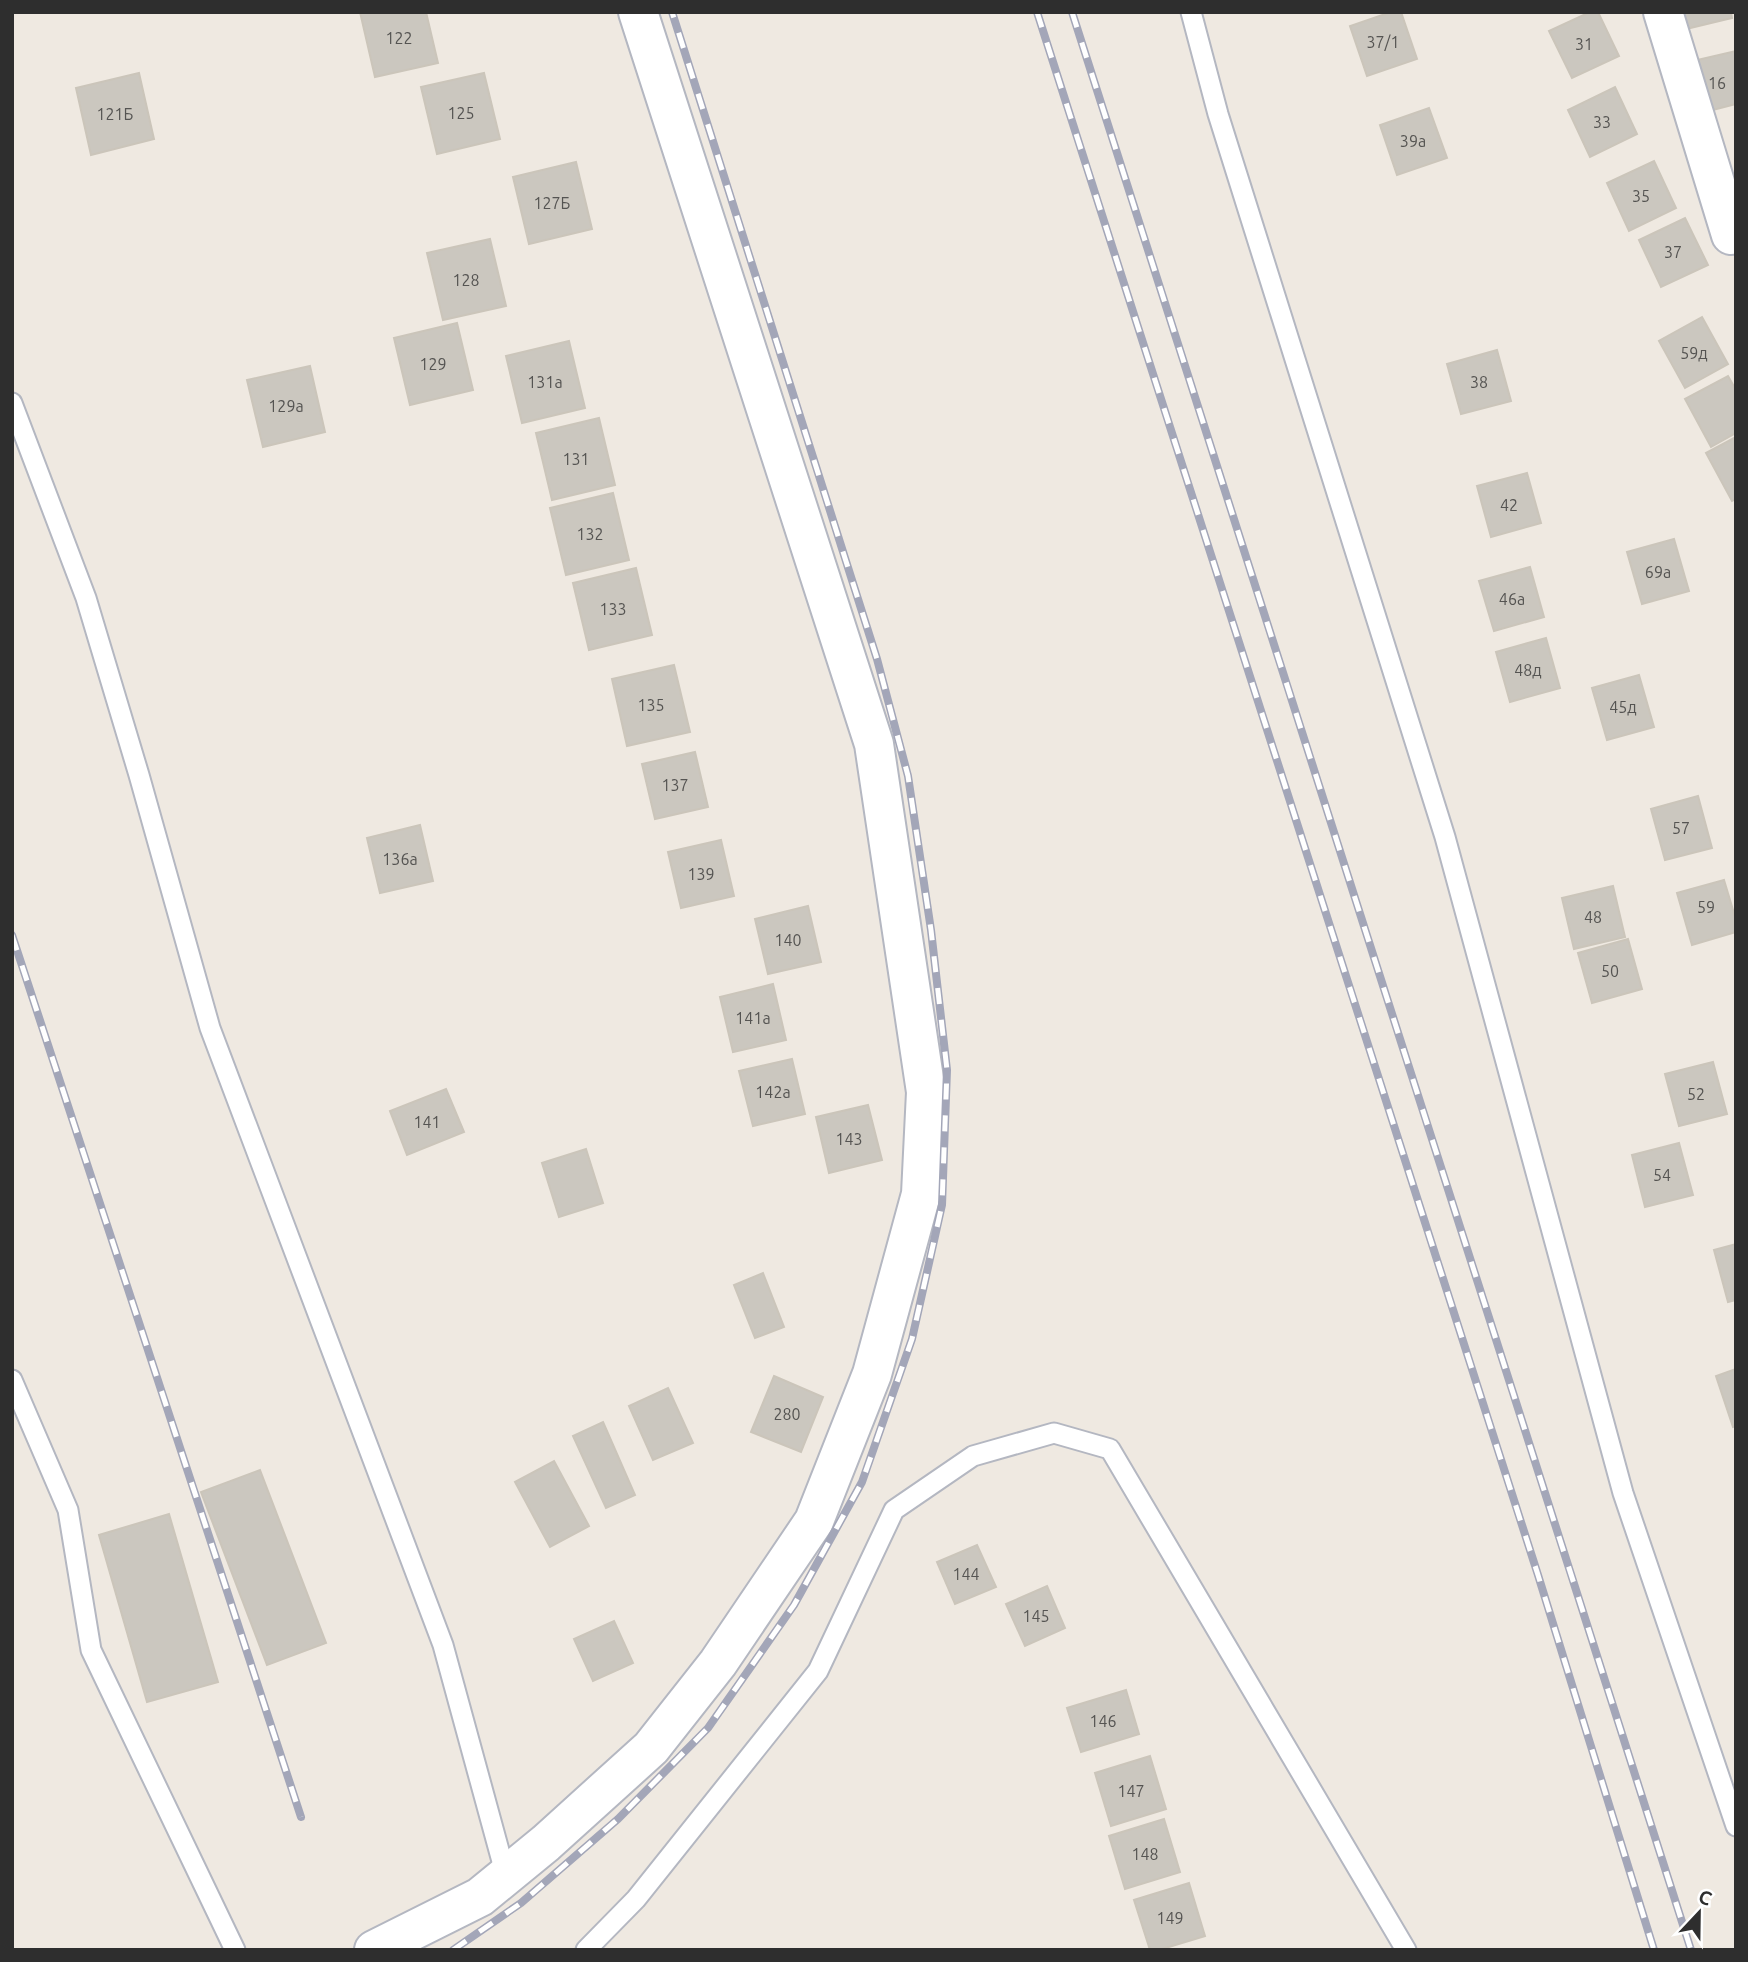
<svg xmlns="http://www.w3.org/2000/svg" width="1748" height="1962" font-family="Ubuntu,sans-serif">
  <rect width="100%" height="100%" fill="#efe9e1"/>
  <g fill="#cbc7bf" stroke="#cbc5ba" stroke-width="2">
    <polygon points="360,12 426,12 438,63 375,77"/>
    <polygon points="1391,12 1401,12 1417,59 1367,76 1350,26"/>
    <polygon points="1590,12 1598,12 1619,56 1572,78 1549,31"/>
    <polygon points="1678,12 1731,12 1732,18 1682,30"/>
    <polygon points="1736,51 1736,104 1705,112 1693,61"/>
    <polygon points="139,73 154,139 91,155 76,88"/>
    <polygon points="484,73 500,139 437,154 421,87"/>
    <polygon points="1615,87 1637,134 1590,157 1568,110"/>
    <polygon points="1429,108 1447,158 1397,175 1380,125"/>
    <polygon points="1654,161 1676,208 1629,231 1607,183"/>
    <polygon points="576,162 592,229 529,244 513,177"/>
    <polygon points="1685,218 1708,265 1661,287 1639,240"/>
    <polygon points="490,239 506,306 443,320 427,253"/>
    <polygon points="1702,317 1728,364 1685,388 1659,341"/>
    <polygon points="457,323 473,390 410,405 394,338"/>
    <polygon points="569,341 585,408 522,423 506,356"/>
    <polygon points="1497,350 1511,401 1461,414 1447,364"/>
    <polygon points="310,366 325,432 263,447 247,380"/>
    <polygon points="1728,376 1736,390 1736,433 1711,447 1685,399"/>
    <polygon points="599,418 615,485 552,500 536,433"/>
    <polygon points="1736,437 1736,499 1732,501 1706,453"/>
    <polygon points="1527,473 1541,523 1491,537 1477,486"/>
    <polygon points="613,493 629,560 566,575 550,508"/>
    <polygon points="1674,539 1689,591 1642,604 1627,552"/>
    <polygon points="1530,567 1544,617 1494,631 1479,581"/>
    <polygon points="636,568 652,635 589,650 573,583"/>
    <polygon points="1546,638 1560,688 1510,702 1496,652"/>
    <polygon points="674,665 690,732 627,746 612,679"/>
    <polygon points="1639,675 1654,727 1607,740 1592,688"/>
    <polygon points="695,752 708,807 655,819 642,764"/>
    <polygon points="1698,796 1712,848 1665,860 1651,809"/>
    <polygon points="420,825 433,881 380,893 367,838"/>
    <polygon points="721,840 734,896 681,908 668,852"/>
    <polygon points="1724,880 1736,920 1736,932 1692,945 1677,893"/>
    <polygon points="1613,886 1625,937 1574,949 1562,898"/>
    <polygon points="808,906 821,962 768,974 755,919"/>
    <polygon points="1628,939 1642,989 1592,1003 1578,953"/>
    <polygon points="773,984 786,1040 733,1052 720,997"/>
    <polygon points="792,1059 805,1114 753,1126 739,1071"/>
    <polygon points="1713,1062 1727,1114 1679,1126 1665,1074"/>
    <polygon points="446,1089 464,1132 407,1155 390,1111"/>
    <polygon points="868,1105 882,1160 829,1173 816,1117"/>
    <polygon points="1679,1143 1693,1195 1645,1207 1632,1155"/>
    <polygon points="586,1149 603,1203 559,1217 542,1163"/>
    <polygon points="1736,1244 1736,1300 1728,1302 1714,1250"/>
    <polygon points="763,1273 784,1327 755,1338 734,1285"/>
    <polygon points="1736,1369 1736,1426 1733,1427 1716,1376"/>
    <polygon points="774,1376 823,1397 801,1452 751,1432"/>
    <polygon points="668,1388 693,1443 653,1460 629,1406"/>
    <polygon points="603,1422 635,1495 606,1508 573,1436"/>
    <polygon points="554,1461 589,1526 550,1547 515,1482"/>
    <polygon points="260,1470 326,1643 267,1665 201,1492"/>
    <polygon points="169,1514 218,1682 147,1702 99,1535"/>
    <polygon points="977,1545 996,1587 955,1604 937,1562"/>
    <polygon points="1047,1586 1065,1628 1025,1646 1006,1604"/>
    <polygon points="614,1621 633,1663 593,1681 574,1639"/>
    <polygon points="1126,1690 1139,1734 1081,1752 1067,1708"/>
    <polygon points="1150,1756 1166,1809 1111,1826 1095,1773"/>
    <polygon points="1164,1819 1180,1872 1125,1889 1109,1836"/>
    <polygon points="1189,1883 1205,1936 1159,1950 1150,1950 1134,1900"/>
  </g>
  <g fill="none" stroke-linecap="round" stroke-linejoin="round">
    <defs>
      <g id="lane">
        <polyline points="1191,12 1218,114 1445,837 1623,1493 1736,1826"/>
        <polyline points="12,403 86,598 139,775 210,1028 443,1645 506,1876"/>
        <polyline points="12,1380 68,1510 91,1650 235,1950"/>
        <polyline points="586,1950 636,1899 818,1671 894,1510 973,1456 1054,1433 1110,1449 1406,1950"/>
      </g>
      <g id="street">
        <polyline points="1663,12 1731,235"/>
        <polyline points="374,1950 480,1897 546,1843 651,1748 718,1663 814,1521 872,1374 921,1194 926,1092 874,744 638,12"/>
      </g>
    </defs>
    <use href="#lane" stroke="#b4b7c1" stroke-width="23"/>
    <use href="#street" stroke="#b4b7c1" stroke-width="42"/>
    <use href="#lane" stroke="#fff" stroke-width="19"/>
    <use href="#street" stroke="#fff" stroke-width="38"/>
    <defs>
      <g id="rail">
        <polyline points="1037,12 1538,1575 1654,1950"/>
        <polyline points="1072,12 1691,1950"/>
        <polyline points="12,935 301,1817"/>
        <polyline points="453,1950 521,1903 618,1819 708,1728 794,1605 862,1482 912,1339 942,1205 947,1070 931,930 908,776 877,659 672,12"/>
      </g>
    </defs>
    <use href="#rail" stroke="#a3a6b8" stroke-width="8"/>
    <use href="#rail" stroke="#fff" stroke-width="5" stroke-dasharray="16" stroke-linecap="butt"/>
  </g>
  <g text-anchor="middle" stroke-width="5" stroke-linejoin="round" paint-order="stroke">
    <g font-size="16" fill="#555452">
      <text x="399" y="44">122</text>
      <text x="1383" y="48">37/1</text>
      <text x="1584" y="50">31</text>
      <text x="1717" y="89">16</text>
      <text x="461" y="119">125</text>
      <text x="115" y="120">121Б</text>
      <text x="1602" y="128">33</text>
      <text x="1413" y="147">39а</text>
      <text x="1641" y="202">35</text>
      <text x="552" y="209">127Б</text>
      <text x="1673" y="258">37</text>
      <text x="466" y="286">128</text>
      <text x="1694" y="359">59д</text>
      <text x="433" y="370">129</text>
      <text x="545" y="388">131а</text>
      <text x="1479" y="388">38</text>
      <text x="286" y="412">129а</text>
      <text x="576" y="465">131</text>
      <text x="1509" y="511">42</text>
      <text x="590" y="540">132</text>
      <text x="1658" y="578">69а</text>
      <text x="1512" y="605">46а</text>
      <text x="613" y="615">133</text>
      <text x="1528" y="676">48д</text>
      <text x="651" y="711">135</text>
      <text x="1623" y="713">45д</text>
      <text x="675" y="791">137</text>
      <text x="1681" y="834">57</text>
      <text x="400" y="865">136а</text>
      <text x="701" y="880">139</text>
      <text x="1706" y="913">59</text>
      <text x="1593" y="923">48</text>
      <text x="788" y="946">140</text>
      <text x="1610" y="977">50</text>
      <text x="753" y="1024">141а</text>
      <text x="773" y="1098">142а</text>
      <text x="1696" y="1100">52</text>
      <text x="427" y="1128">141</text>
      <text x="849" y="1145">143</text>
      <text x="1662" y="1181">54</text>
      <text x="787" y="1420">280</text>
      <text x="966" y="1580">144</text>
      <text x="1036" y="1622">145</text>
      <text x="1103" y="1727">146</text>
      <text x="1131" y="1797">147</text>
      <text x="1145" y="1860">148</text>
      <text x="1170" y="1924">149</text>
    </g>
  </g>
  <rect width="1748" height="1962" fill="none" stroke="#2e2e2e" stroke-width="28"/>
  <g transform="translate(1699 1913) rotate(22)" stroke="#ffffff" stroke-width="5" paint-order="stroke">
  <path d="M0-5L12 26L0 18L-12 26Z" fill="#2e2e2e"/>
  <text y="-10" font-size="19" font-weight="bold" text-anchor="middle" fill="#2e2e2e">С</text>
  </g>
</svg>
